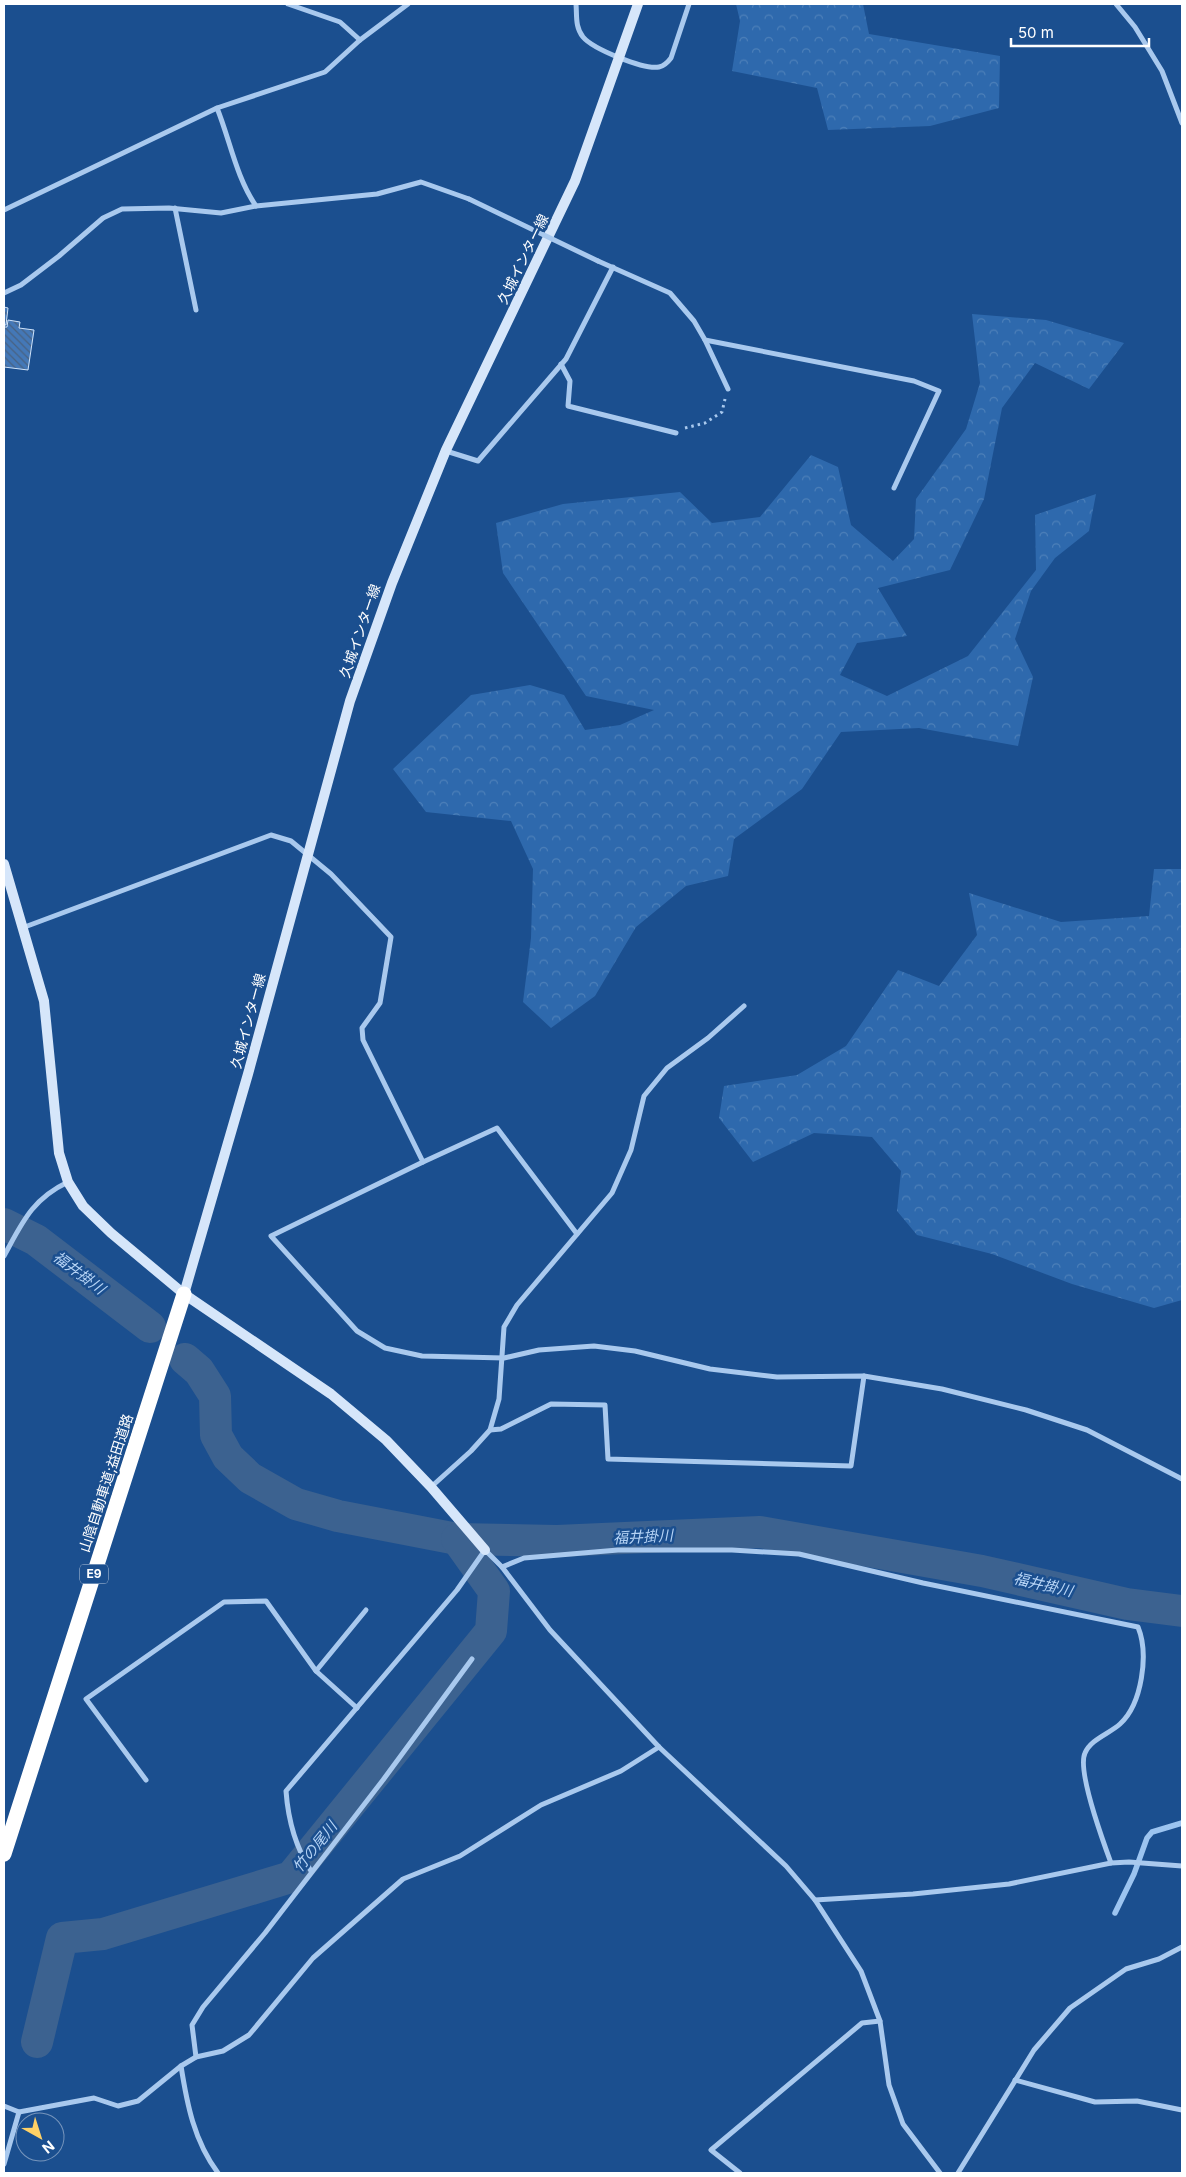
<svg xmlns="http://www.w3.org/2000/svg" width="1186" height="2177" font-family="Inter,'Noto Sans JP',sans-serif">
  <defs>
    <pattern id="forest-crowns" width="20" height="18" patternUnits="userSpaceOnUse" patternTransform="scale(1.25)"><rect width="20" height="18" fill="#2e69ad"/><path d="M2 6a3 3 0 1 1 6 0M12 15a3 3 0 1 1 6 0" fill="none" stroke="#4d80b9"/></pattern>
    <pattern id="building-back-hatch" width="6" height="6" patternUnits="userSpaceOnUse" patternTransform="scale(1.25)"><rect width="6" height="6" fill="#4478b7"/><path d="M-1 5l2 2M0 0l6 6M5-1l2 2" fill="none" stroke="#486282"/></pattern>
  </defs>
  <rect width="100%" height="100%" fill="#1b4f8f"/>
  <g fill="url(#forest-crowns)">
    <polygon points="736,4 863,4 869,34 1000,56 999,108 930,126 828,130 817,88 732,71 740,21"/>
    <polygon points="972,314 1046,320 1124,343 1089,389 1035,363 1002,408 984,499 950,570 878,588 907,636 857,643 840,675 887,696 968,656 1036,570 1035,515 1096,494 1089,531 1055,558 1031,591 1015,639 1033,677 1018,746 919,728 841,732 802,789 734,839 728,876 686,886 636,927 595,996 551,1028 523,1002 531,938 533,869 511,821 426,812 393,769 471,695 530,685 564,695 585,730 620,725 654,710 586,696 503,573 496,523 563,504 680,492 712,523 760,517 811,455 838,467 851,525 893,561 914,539 916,499 966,429 980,383"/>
    <polygon points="1154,869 1182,869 1182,1300 1154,1308 1072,1284 992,1254 917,1235 897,1211 901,1171 872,1137 814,1133 753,1162 719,1118 724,1086 797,1075 846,1046 898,970 939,986 977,935 969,893 1061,922 1149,916"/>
  </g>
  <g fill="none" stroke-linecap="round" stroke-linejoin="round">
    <polyline stroke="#9cc4f0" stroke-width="5.5" points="1115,1913 1134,1874 1147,1838 1152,1832 1182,1823"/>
    <g stroke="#3c6290" stroke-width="32">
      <polyline points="4,1224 36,1240 150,1327"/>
      <polyline points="185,1359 199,1371 215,1396 216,1435 228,1457 250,1478 296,1504 338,1516 457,1539 557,1541 760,1532 982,1571 1127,1604 1182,1611"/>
      <polyline points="37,2042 62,1938 103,1934 291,1877 491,1631 494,1591 457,1539"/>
    </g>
  </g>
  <g fill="url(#building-back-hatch)" stroke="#cfe3fa">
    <polygon points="4,307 8,308 6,325 4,325"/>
    <polygon points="8,320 20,322 19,328 34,330 28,370 4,367 4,327 7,327"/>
  </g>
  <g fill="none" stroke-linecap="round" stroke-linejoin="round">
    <polyline stroke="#a9c9ee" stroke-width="3" stroke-dasharray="2.5 4" stroke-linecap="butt" points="685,428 705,423 722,412 725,399"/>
    <g stroke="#a9c9ee" stroke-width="5">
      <polyline points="288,4 340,22 360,40"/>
      <path d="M576,4C577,16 575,27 583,37C593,49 644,70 659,67C664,66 668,62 671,58L689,4"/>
      <polyline points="1116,4 1135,27 1162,71 1182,123"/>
      <path d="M217,108C230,140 236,177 256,206L377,194L421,182L469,199"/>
      <polyline points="175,208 196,310"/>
      <polyline points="4,210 217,108 325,72 360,40 408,4"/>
      <polyline points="598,261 670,293 694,321 705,340 914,381 939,391 894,488"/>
      <polyline points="4,293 21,285 59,256 103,218 122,209 169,208 221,213 256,206"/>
      <polyline points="705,340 728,389"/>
      <polyline points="561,364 570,381 568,406 676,433"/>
      <polyline points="446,451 478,461 566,359 613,267"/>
      <polyline points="22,928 271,835 291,841 331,874 391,937 380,1003 362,1028 363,1040 423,1162 271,1236 357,1331 385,1348 422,1356 504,1358 539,1350 594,1346 635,1351 710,1369 777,1377 864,1376 942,1389 1026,1410 1087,1430 1182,1479"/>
      <polyline points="423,1162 497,1128 577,1234"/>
      <path d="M4,1256C22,1223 32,1199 68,1182"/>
      <polyline points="490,1430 501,1429 551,1404 605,1405 608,1459 851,1466 864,1376"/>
      <polyline points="431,1487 471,1451 490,1430 499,1399 504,1327 517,1305 612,1193 631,1150 644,1096 667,1068 708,1038 744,1006"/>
      <path d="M502,1567L524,1558L618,1550H732L799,1554L923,1583L1138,1627C1149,1654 1142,1704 1120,1724C1109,1734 1091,1739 1085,1753C1077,1770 1104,1844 1111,1863"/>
      <polyline points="316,1671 366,1610"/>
      <polyline points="146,1780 86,1699 224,1602 266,1601 316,1671 357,1708"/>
      <path d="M311,1871C296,1848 288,1818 286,1791L457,1590L485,1550L502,1567L550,1630L659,1747L786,1866L815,1900L861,1971L880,2021L889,2085L903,2124L940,2173"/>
      <polyline points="815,1900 913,1894 1009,1884 1111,1863 1129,1862 1182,1866"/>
      <polyline points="196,2057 192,2025 203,2007 265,1933 383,1780 472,1659"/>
      <path d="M181,2066C187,2104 194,2141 218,2173"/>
      <polyline points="1015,2080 1095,2102 1137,2101 1182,2110"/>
      <polyline points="4,2106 19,2112"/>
      <polyline points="4,2164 19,2112 94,2098 118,2106 138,2101 181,2066 196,2057 223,2051 249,2035 313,1958 403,1879 460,1856 541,1805 621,1771 659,1747"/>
      <polyline points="740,2173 711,2150 862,2023 880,2021"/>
      <polyline points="958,2173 1034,2050 1070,2008 1126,1969 1159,1959 1182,1947"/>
    </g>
    <g stroke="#d6e6fa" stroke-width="10">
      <polyline points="4,864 44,1001 59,1153 68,1182 83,1206 111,1233 184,1294 331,1394 386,1440 431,1487 485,1550"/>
      <polyline points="184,1294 248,1074 350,701 392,583 446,450 575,181 638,4"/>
    </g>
    <polyline stroke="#fff" stroke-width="15" points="4,1854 184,1294"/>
    <polyline stroke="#a9c9ee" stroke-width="5" points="469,199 598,261"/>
  </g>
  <g text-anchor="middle" stroke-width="5" stroke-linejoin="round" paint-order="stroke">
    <rect fill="#1b4f8f" stroke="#bbcadd" stroke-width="1" x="80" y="1564.5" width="28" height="19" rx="4"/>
    <g font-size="12" font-weight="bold" fill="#fff">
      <text x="94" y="1578">E9</text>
    </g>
    <g font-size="14" fill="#fff" stroke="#1b4f8f">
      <text transform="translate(523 259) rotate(-64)" y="5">久城インター線</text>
      <text transform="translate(360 631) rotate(-71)" y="5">久城インター線</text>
      <text transform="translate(248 1021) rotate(-75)" y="5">久城インター線</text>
      <text transform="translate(106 1483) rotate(-72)" y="5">山陰自動車道;益田道路</text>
    </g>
    <g font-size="15" font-style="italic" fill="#b5d3f5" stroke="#1b4f8f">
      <text transform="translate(79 1273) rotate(37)" y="5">福井掛川</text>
      <text transform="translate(643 1537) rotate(-3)" y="5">福井掛川</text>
      <text transform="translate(1043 1585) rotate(13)" y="5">福井掛川</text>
      <text transform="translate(315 1847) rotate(-51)" y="5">竹の尾川</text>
    </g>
  </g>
  <rect width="1186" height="2177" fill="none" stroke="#ffffff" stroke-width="10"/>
  <g transform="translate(40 2137) rotate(141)"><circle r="24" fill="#1b4f8f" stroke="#7695bc"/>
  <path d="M0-4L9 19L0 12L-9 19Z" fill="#ffd166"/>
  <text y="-8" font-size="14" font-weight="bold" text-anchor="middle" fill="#ffffff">N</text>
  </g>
  <path d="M1011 38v8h138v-8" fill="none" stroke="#ffffff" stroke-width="2.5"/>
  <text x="1018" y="38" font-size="15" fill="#ffffff" stroke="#1b4f8f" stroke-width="4" paint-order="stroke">50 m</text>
</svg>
